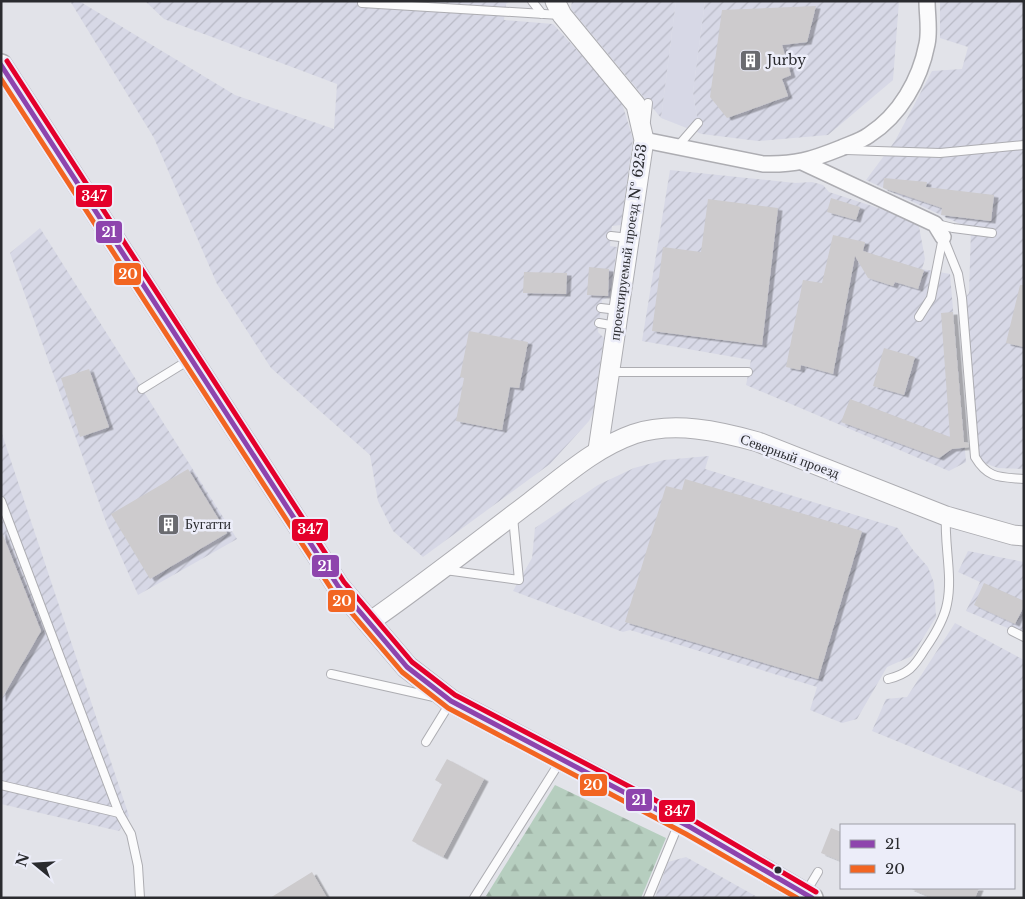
<svg xmlns="http://www.w3.org/2000/svg" width="1025" height="899" font-family="'Libre Baskerville',serif">
  <defs>
    <pattern id="industrial-furrows" width="10" height="10" patternUnits="userSpaceOnUse" patternTransform="scale(1.25)"><rect width="10" height="10" fill="#d7d8e6"/><path d="M-1 1l2-2M0 10L10 0M9 11l2-2" fill="none" stroke="#b9bac6"/></pattern>
    <pattern id="forest-firs" width="22" height="20" patternUnits="userSpaceOnUse" patternTransform="scale(1.25)"><rect width="22" height="20" fill="#b6cebf"/><path d="M5 1l3.5 6h-7zM16 11l3.5 6h-7z" fill="#9db1a4"/></pattern>
    <filter id="shadow"><feDropShadow dx="4.5" dy="2.5" stdDeviation="0" flood-color="#0004"/></filter>
  </defs>
  <rect width="100%" height="100%" fill="#e2e3e9"/>
  <polygon fill="#d7d8e6" points="676,1 705,1 693,92 698,123 702,134 661,118"/>
  <g fill="url(#industrial-furrows)">
    <polygon points="70,1 79,1 235,95 334,129 337,84 164,19 145,1 510,1 506,4 504,20 553,24 620,97 633,139 621,225 612,226 610,246 617,247 610,297 602,300 598,332 604,338 593,413 589,421 550,464 423,557 393,531 378,501 370,455 271,368 217,284 154,138"/>
    <polygon points="572,1 676,1 661,118 571,9"/>
    <polygon points="705,1 899,1 893,80 828,135 758,141 702,134 698,123 693,92"/>
    <polygon points="940,1 1024,1 1024,469 998,468 979,461 963,300 969,293 971,229 866,180 895,141 932,71 962,69 968,47 940,38"/>
    <polygon points="670,170 795,183 812,182 823,185 829,192 918,221 925,259 922,269 950,274 966,462 949,471 746,385 751,360 642,341"/>
    <polygon points="40,228 237,539 138,595 107,525 10,253"/>
    <polygon points="1,431 129,816 119,831 1,804"/>
    <polygon points="709,456 705,469 898,528 913,550 928,567 934,583 936,617 912,656 887,667 857,719 842,723 810,710 817,687 630,630 623,632 513,591 532,558 535,528 598,485 634,468 664,460"/>
    <polygon points="968,551 1024,562 1024,633 1022,634 966,611 980,582 958,572"/>
    <polygon points="955,623 1024,660 1024,793 872,731 886,699 907,697"/>
    <polygon points="686,857 759,898 655,898 668,862"/>
  </g>
  <polygon fill="url(#forest-firs)" points="555,785 666,838 641,898 490,898 486,896"/>
  <g fill="#cdcbcd" filter="url(#shadow)">
    <polygon points="816,6 807,42 782,45 791,75 782,79 788,96 727,118 710,97 722,10"/>
    <polygon points="884,178 927,182 926,187 994,195 991,221 941,215 942,208 883,188"/>
    <polygon points="831,198 860,207 856,220 827,212"/>
    <polygon points="708,199 778,208 762,345 652,331 663,247 701,252"/>
    <polygon points="833,235 865,242 863,251 924,270 918,289 895,282 893,286 868,278 855,256 833,374 801,365 800,370 786,367 803,280 822,283"/>
    <polygon points="589,267 609,269 608,296 587,295"/>
    <polygon points="524,272 567,273 566,294 523,293"/>
    <polygon points="1020,285 1024,285 1024,347 1006,343"/>
    <polygon points="953,312 964,442 968,443 969,447 952,449 939,458 841,422 850,399 950,437 941,313"/>
    <polygon points="469,331 528,342 519,388 510,387 502,430 456,421 464,378 460,377"/>
    <polygon points="884,348 915,357 904,395 873,386"/>
    <polygon points="89,369 109,427 80,437 61,378"/>
    <polygon points="188,469 227,533 150,579 111,514"/>
    <polygon points="685,479 862,531 818,679 625,622 666,486 682,490"/>
    <polygon points="1,530 41,631 1,700"/>
    <polygon points="984,583 1024,601 1024,606 1015,624 974,605"/>
    <polygon points="447,759 484,779 443,857 412,841 442,784 435,780"/>
    <polygon points="831,828 841,832 841,861 821,853"/>
    <polygon points="312,872 327,898 270,898"/>
    <polygon points="909,888 979,888 975,898 933,898"/>
  </g>
  <g fill="none" stroke-linecap="round" stroke-linejoin="round">
    <defs>
      <g id="service">
        <polyline points="532,1 542,14"/>
        <polyline points="362,3 560,15"/>
        <polyline points="646,121 648,103"/>
        <polyline points="678,146 698,123"/>
        <polyline points="846,150 940,153 1024,145"/>
        <polyline points="937,224 953,228 992,233"/>
        <polyline points="611,236 629,238"/>
        <path d="M943,237L958,274L962,298L975,457C988,479 1000,477 1024,479"/>
        <polyline points="601,308 618,310"/>
        <polyline points="919,317 931,298 943,237"/>
        <polyline points="599,323 616,326"/>
        <polyline points="609,372 748,372"/>
        <polyline points="142,389 189,360"/>
        <polyline points="1,501 119,813 131,834 138,866 140,898"/>
        <polyline points="445,570 519,580 513,517"/>
        <polyline points="1012,631 1024,637"/>
        <polyline points="331,674 434,697"/>
        <path d="M888,679C908,674 914,667 925,649C934,636 944,620 947,604C953,576 944,545 946,516"/>
        <polyline points="426,742 450,703"/>
        <polyline points="1,785 119,813"/>
        <polyline points="806,892 818,872"/>
        <polyline points="474,898 561,760"/>
        <polyline points="648,898 679,823"/>
      </g>
      <g id="minor">
        <path d="M644,140L763,164C795,165 811,160 841,148C850,144 861,141 869,135C900,115 920,80 927,44C930,30 927,15 927,1"/>
        <polyline points="802,162 935,224 943,237"/>
      </g>
      <g id="tertiary">
        <polyline points="555,1 562,15 636,105 644,140 598,450"/>
        <path d="M368,623C424,584 476,543 530,502C563,477 594,448 634,434C674,421 719,431 758,442L946,516L1013,535L1024,536"/>
      </g>
      <polyline id="secondary" points="1,65 338,586 407,667 451,701 690,827 812,898"/>
    </defs>
    <use href="#service" stroke="#adadb2" stroke-width="10"/>
    <use href="#minor" stroke="#adadb2" stroke-width="18"/>
    <use href="#tertiary" stroke="#adadb2" stroke-width="21"/>
    <use href="#secondary" stroke="#adadb2" stroke-width="24"/>
    <use href="#service" stroke="#fbfbfc" stroke-width="8"/>
    <use href="#minor" stroke="#fbfbfc" stroke-width="15"/>
    <use href="#tertiary" stroke="#fbfbfc" stroke-width="19"/>
    <use href="#secondary" stroke="#fbfbfc" stroke-width="21"/>
    <defs>
      <polyline id="bus-1" points="1,65 338,586 407,667 451,701 690,827 812,898"/>
      <polyline id="bus-2" points="1,79 332,590 402,672 448,708 686,834 797,898"/>
      <polyline id="bus-3" points="7,61 344,582 412,662 455,695 693,820 816,892"/>
    </defs>
    <use href="#bus-1" stroke="#ecedf9" stroke-width="9"/>
    <use href="#bus-2" stroke="#ecedf9" stroke-width="9"/>
    <use href="#bus-3" stroke="#ecedf9" stroke-width="9"/>
    <use href="#bus-1" stroke="#8e44ad" stroke-width="5"/>
    <use href="#bus-2" stroke="#f26522" stroke-width="5"/>
    <use href="#bus-3" stroke="#e4002b" stroke-width="5"/>
  </g>
  <defs>
    <symbol id="building-square" viewBox="-11 -11 22 22"><rect x="-9" y="-9" width="18" height="18" rx="4" fill="#6a6b70" stroke="#ecedf9"/><path d="M-4-6H4V6H1V3H-1V6H-4ZM-2.5-4.3h1.7v1.8h-1.7ZM.8-4.3h1.7v1.8H.8ZM-2.5-1h1.7V.8h-1.7ZM.8-1h1.7V.8H.8Z" fill="#fff"/></symbol>
  </defs>
  <g fill-rule="evenodd">
    <use href="#building-square" x="738" y="48" width="25" height="25"/>
    <use href="#building-square" x="156" y="512" width="25" height="25"/>
  </g>
  <circle fill="#2a2b2f" stroke="#ecedf9" stroke-width="2" cx="778" cy="870" r="4.5"/>
  <g text-anchor="middle" stroke-width="5" stroke-linejoin="round" paint-order="stroke">
    <g font-size="14" fill="#2a2b2f" stroke="#ecedf9" text-anchor="start">
      <text x="767" y="65">Jurby</text>
      <text x="185" y="529">Бугатти</text>
    </g>
    <g font-size="14" fill="#2a2b2f" stroke="#ecedf9">
      <text transform="translate(628 242) rotate(-82)" y="5">проектируемый проезд № 6253</text>
      <text transform="translate(790 456) rotate(20)" y="5">Северный проезд</text>
    </g>
  </g>
  <g stroke="#ecedf9" stroke-width="2">
    <rect x="75" y="184" width="38" height="24" rx="5" fill="#e4002b"/>
    <rect x="95" y="220" width="28" height="24" rx="5" fill="#8e44ad"/>
    <rect x="113" y="262" width="29" height="24" rx="5" fill="#f26522"/>
    <rect x="291" y="518" width="38" height="24" rx="5" fill="#e4002b"/>
    <rect x="311" y="554" width="29" height="24" rx="5" fill="#8e44ad"/>
    <rect x="327" y="589" width="29" height="24" rx="5" fill="#f26522"/>
    <rect x="579" y="773" width="29" height="24" rx="5" fill="#f26522"/>
    <rect x="625" y="788" width="28" height="24" rx="5" fill="#8e44ad"/>
    <rect x="658" y="799" width="38" height="24" rx="5" fill="#e4002b"/>
  </g>
  <g font-size="14" text-anchor="middle" font-weight="bold" fill="#fff">
    <text x="94" y="201">347</text>
    <text x="109" y="237">21</text>
    <text x="128" y="279">20</text>
    <text x="310" y="534">347</text>
    <text x="325" y="571">21</text>
    <text x="342" y="606">20</text>
    <text x="593" y="790">20</text>
    <text x="639" y="805">21</text>
    <text x="677" y="816">347</text>
  </g>
  <rect width="1025" height="899" fill="none" stroke="#2a2b2f" stroke-width="5"/>
  <rect x="840" y="824" width="175" height="65" fill="#ecedf9" stroke="#9e9fa8"/>
  <rect x="850" y="840" width="25" height="8" fill="#8e44ad" stroke="#9e9fa8"/>
  <text x="885" y="849" font-size="15" fill="#2a2b2f">21</text>
  <rect x="850" y="865" width="25" height="8" fill="#f26522" stroke="#9e9fa8"/>
  <text x="885" y="874" font-size="15" fill="#2a2b2f">20</text>
  <g transform="translate(35 864) rotate(288)" stroke="#ecedf9" stroke-width="4" paint-order="stroke">
  <path d="M0-4L9 19L0 12L-9 19Z" fill="#2a2b2f"/>
  <text y="-8" font-size="14" font-weight="bold" text-anchor="middle" fill="#2a2b2f">N</text>
  </g>
</svg>
